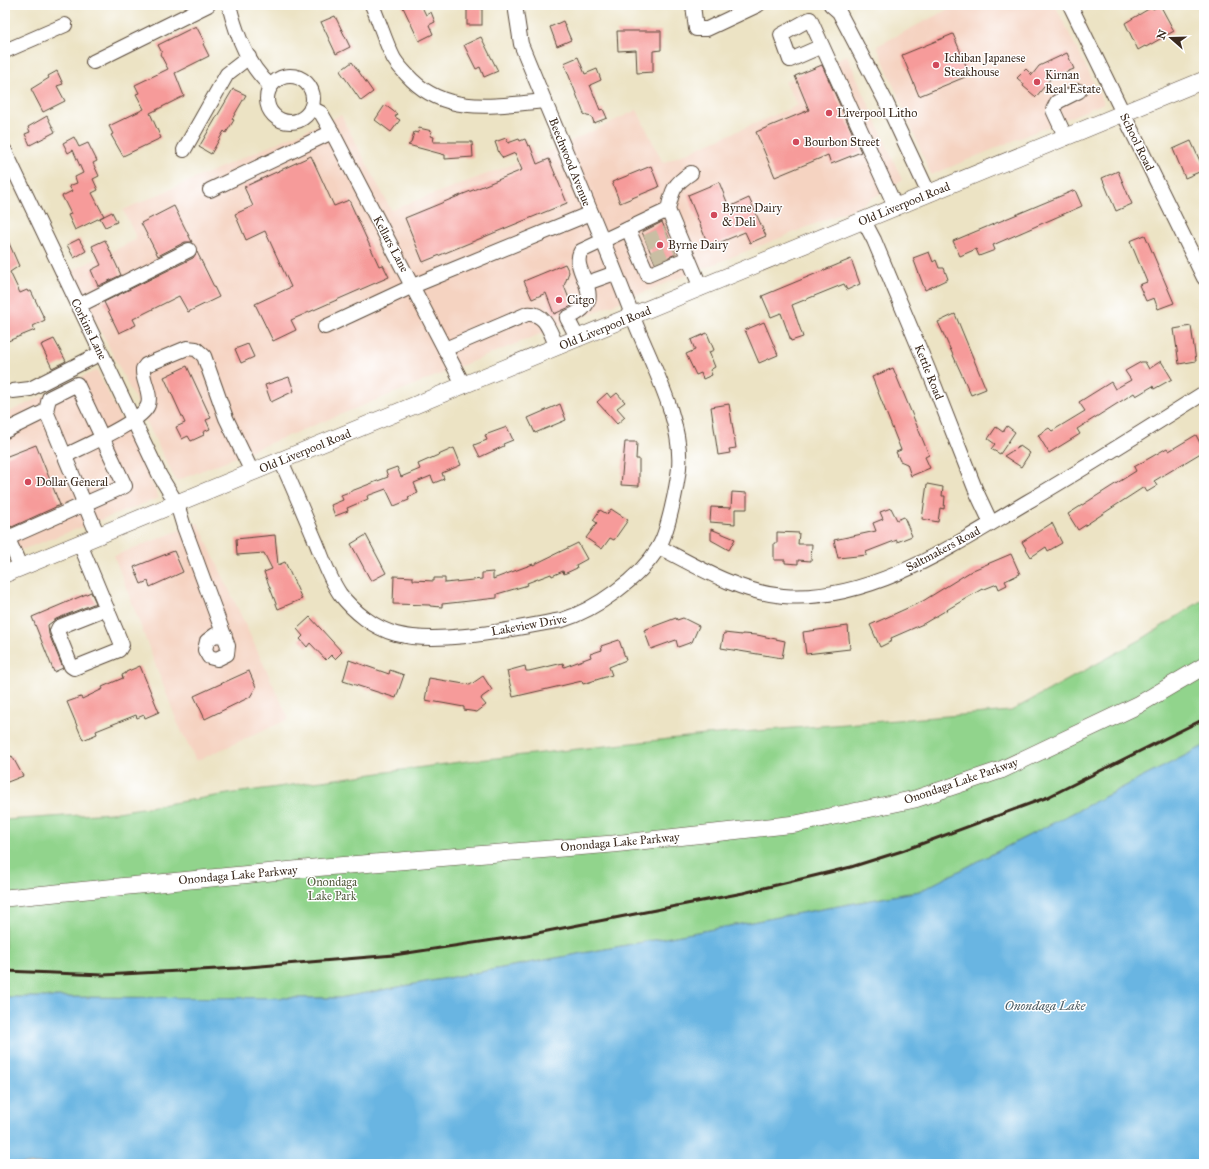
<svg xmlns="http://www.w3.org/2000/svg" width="1209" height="1169" font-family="'IM FELL Great Primer',serif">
  <rect width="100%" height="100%" fill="#fff"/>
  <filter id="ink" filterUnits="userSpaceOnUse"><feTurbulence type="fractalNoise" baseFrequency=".025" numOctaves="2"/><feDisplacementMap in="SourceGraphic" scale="8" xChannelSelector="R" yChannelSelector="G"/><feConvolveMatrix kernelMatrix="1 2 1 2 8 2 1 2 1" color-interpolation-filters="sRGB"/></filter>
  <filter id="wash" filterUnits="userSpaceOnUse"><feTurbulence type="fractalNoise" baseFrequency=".012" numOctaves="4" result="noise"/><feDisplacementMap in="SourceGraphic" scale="16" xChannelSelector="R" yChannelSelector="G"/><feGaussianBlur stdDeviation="0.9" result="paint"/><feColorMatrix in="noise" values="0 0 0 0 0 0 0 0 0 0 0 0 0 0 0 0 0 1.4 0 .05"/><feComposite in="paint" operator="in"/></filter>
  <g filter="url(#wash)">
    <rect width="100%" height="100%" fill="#ece3c4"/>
    <g fill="#f5d3c1">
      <polygon points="956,5 1055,5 1104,103 931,175 877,46"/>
      <polygon points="847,55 902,180 860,206 654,288 176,481 71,271 137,239 123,210 341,115 391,210 554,149 637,110 663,163 798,105 785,82"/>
      <polygon points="97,370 159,498 5,556 5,414"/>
      <polygon points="198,523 289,719 196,761 178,724 114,556"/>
    </g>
    <polygon fill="#91d48c" stroke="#667f55" points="1204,599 1204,746 920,891 339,998 5,997 5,820 111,813 234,793 460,762 705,735 1011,711 1142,639"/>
    <polygon fill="#69b5e2" stroke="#527080" points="1204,746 1204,1164 5,1164 5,997 339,998 920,891"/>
    <g id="blocks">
      <g fill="#f69b9a">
        <polygon points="402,5 421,5 426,15 431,12 435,22 429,25 433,34 419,41"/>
        <rect x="467" y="5" width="15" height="20"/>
        <polygon points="1160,5 1174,31 1146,47 1145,46 1138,50 1125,23 1152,7 1153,9"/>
        <polygon points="335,16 350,47 336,54 321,22"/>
        <polygon points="563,21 571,40 557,46 550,27"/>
        <polygon points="196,26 205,43 203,44 209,56 175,73 184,96 150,113 161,138 123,156 111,135 113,134 109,126 144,109 136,94 139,93 135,85 168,69 160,54 162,53 158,45"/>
        <polygon points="617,31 661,31 661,50 653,51 653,72 637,73 636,50 618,51"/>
        <polygon points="953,34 970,75 919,96 902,55"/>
        <polygon points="481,37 498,71 484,77 480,67 476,69 464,45"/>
        <polygon points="1067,53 1074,69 1051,78 1036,97 1023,86 1024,84 1017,78 1026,69 1032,75 1039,66"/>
        <polygon points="578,57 585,74 597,69 601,80 590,85 600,110 603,109 607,118 594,123 592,117 587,116 584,114 564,63"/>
        <polygon points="352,62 373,92 361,101 340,71"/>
        <polygon points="822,65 861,152 831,164 828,155 775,177 756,132 809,110 795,76"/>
        <polygon points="57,71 63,84 57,86 65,101 43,112 31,89 49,78 48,76"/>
        <polygon points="233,89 246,95 232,119 234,120 226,133 224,131 211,154 199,147"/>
        <polygon points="385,105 397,114 395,117 400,120 391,132 375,120"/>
        <polygon points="47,116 55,132 30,145 25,134 30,132 28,127"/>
        <polygon points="419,128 432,131 430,136 434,137 433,142 472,142 473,157 445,159 445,155 408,145 411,143 414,132 418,133"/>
        <polygon points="74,137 79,147 88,143 97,161 93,163 99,176 93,179 98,190 92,193 104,216 75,230 68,215 71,214 62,196 72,191 69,186 77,183 75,177 83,173 73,150 68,153 63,143"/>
        <polygon points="506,138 508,143 519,139 520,141 525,139 528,146 530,145 537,164 549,159 567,203 423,262 405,218 522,170 515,153 503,158 499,153 495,142"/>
        <polygon points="1191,141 1204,170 1185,178 1173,149"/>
        <polygon points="311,156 334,206 349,200 379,266 383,265 389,277 291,320 296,330 273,341 255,304 291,287 265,231 246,240 235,214 253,206 244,187"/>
        <polygon points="651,166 659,187 620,203 612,182"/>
        <polygon points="1118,171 1132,204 1116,211 1102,178"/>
        <polygon points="719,182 729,207 749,198 766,236 750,243 745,232 709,247 688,195"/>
        <polygon points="1075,190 1082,206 993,245 995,250 979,256 976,249 960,256 953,241"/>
        <polygon points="174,206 192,242 185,242 158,256 141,223"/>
        <polygon points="112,212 117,222 105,227 100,218"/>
        <polygon points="662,222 676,254 655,263 642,232"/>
        <polygon points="5,234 19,266 10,272 20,293 27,290 28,292 31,291 45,320 33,326 35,330 8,341 5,334"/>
        <polygon points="1145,235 1174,303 1158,309 1154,298 1146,301 1139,285 1147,282 1130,241"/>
        <polygon points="79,239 86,251 74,258 67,245"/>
        <polygon points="105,240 121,275 98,286 91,270 101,265 92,246"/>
        <polygon points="197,252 219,297 188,312 179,296 133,319 136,325 119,333 104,302 193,258"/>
        <polygon points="929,252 933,262 936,260 939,268 944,268 948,279 925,290 913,258"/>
        <polygon points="851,259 860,284 847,290 844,284 792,305 803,337 791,341 781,313 771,317 762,296"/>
        <polygon points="565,264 569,272 564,286 572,306 554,314 546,293 532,299 524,281"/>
        <polygon points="955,314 986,389 971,395 938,322"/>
        <polygon points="764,322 778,355 759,363 745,330"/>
        <polygon points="1191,326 1196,361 1179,364 1174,329"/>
        <polygon points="707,333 714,350 709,352 715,367 710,370 712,375 703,379 701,373 696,375 686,354 695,350 691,340"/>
        <polygon points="54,339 66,361 52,368 41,345"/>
        <polygon points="248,344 254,357 241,363 235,349"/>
        <polygon points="1161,361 1172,379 1154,389 1153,386 1136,396 1134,393 1077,429 1080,434 1049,453 1038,435 1049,428 1052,431 1085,411 1079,402 1111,382 1115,389 1131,380 1125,371 1141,362 1145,362 1149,369"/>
        <polygon points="187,366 211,418 206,420 210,429 203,432 204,435 191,441 188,436 182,439 176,427 185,423 164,377"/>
        <polygon points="893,368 929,455 925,457 930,468 911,476 907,464 900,461 896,452 901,450 872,377"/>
        <polygon points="289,377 294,391 271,402 265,385"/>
        <polygon points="607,393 611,398 617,393 625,402 617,408 625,417 617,424 597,402"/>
        <polygon points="560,404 566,420 535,433 528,418"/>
        <polygon points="729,404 736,448 729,449 730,453 718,455 711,407"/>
        <polygon points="1007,426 1015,432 1000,454 991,449 995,444 988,439 996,427 1003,432"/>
        <polygon points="507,427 513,440 503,444 504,446 480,457 474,445 487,440 485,435"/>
        <polygon points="1196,435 1204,451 1154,481 1157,486 1147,492 1144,487 1078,530 1068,514 1136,471 1134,467 1167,448 1169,451"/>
        <polygon points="625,442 637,442 636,459 639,459 639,486 621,485"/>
        <polygon points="36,445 60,505 12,527 8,524 5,517 5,457"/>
        <polygon points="1020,446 1030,453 1021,467 1004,456"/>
        <polygon points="454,448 461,465 442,473 444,479 434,483 431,476 414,483 418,493 408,497 409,500 394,506 386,489 367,496 368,499 347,508 348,511 335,516 331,505 343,500 341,495 388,477 386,471 397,467 401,477 420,469 418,464"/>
        <polygon points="927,484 943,487 942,496 945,496 944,509 940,508 938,522 922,519"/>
        <polygon points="732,492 747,493 747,509 735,509 735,524 710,522 711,507 731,508"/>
        <polygon points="891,508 897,520 904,517 912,536 897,542 897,540 866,552 867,555 838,558 834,540 876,531 873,523 883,519 880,512"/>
        <polygon points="611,509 628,520 614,540 610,538 602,549 586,538 597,523 593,520 600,510 607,514"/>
        <polygon points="1052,523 1062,543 1048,551 1046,547 1031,557 1022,542"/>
        <polygon points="711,529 735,539 729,550 711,540"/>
        <polygon points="777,532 799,533 798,544 812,544 811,561 798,560 798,564 785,563 785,560 774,560 774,543 777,543"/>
        <polygon points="275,535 278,565 285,562 302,599 278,609 264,572 272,569 264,553 237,555 236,539"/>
        <polygon points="366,535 386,573 371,581 351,544"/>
        <polygon points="578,543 587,559 576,565 577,568 564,574 563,571 552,576 551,574 527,583 528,585 497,594 497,598 442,604 442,607 430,606 430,605 393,604 394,576 413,577 413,580 434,581 434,578 445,578 445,583 482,579 482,573 493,572 493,579 533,564 533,565"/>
        <polygon points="174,551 183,572 150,587 148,581 141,584 134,567"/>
        <polygon points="1011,554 1020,574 1005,581 1007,585 999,589 997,584 982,590 982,589 923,624 891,638 892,641 880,647 870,625 923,601 973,570"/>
        <polygon points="91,592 96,603 56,619 48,625 49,634 63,668 54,672 32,617"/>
        <polygon points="310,617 342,652 335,659 331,655 326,660 310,643 307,647 300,639 303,636 297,629"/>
        <polygon points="676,618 677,620 683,618 699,626 692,642 678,647 676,640 651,649 644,630"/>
        <polygon points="848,626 850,649 806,654 803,632"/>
        <polygon points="724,633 742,635 742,634 757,635 785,641 782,658 721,648"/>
        <polygon points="619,640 626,660 609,667 612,675 583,684 582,681 513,697 507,671 525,666 526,671 529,671 563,663 564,667 591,657 590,654 602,650 601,646"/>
        <polygon points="349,660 389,674 390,670 404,675 396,698 343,681"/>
        <polygon points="140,666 159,712 145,718 144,715 137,718 136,715 96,731 97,734 83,740 67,702 81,697 82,699 103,689 102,687 123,678 122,675 126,673 126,672"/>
        <polygon points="249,671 256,687 250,697 205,719 194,696"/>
        <polygon points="483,676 492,690 482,697 481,699 486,705 477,712 464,710 464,707 425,700 429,678 470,685"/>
        <polygon points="12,756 23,776 5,783 5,759"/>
      </g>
    </g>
  </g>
  <g filter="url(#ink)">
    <use href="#blocks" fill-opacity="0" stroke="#564637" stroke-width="1"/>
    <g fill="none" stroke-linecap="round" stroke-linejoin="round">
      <g stroke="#c9bea3" stroke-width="14" stroke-dasharray="14 7" stroke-linecap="butt">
        <polyline points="646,242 667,233"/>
        <polyline points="653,258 674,249"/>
      </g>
      <defs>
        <g id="minor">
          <path d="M229,5C236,33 248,67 271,86"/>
          <path d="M372,5C380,23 385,42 394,59C399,67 405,73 412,80C449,116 498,105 545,101"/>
          <polyline points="693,5 696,29 707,29 758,5"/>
          <polyline points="831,5 839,12 885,100 929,194"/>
          <polyline points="1070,5 1204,278"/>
          <polyline points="822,46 790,60 781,35 810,19 896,208"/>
          <polyline points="5,51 65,25"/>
          <polyline points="93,62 208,5"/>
          <circle cx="290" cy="99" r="23"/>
          <polyline points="311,108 321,113 332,132 464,386"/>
          <polyline points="1066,138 1053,110 1057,102 1079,91"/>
          <polyline points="184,150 227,74 249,57"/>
          <polyline points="5,151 160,476 177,504 184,527 228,646 227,654 217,659 209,657 205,650 207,641 215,635 225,636"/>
          <polyline points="210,190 332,132"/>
          <path d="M668,210C672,190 674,184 691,173"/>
          <polyline points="864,221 874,240 928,369 976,491 991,523"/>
          <polyline points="628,229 648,275 688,258"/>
          <polyline points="587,283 615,273"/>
          <polyline points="78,306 189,250"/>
          <polyline points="325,327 413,286 591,213"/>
          <path d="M578,339L567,318C614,299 568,273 581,251L668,210L701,288"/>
          <path d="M445,349L527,314C546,312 550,333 557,347"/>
          <polyline points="13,391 30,389 101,353"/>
          <polyline points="5,431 46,411 98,536"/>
          <path d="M65,456C82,447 142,422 148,405C152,393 142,381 143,369L146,365L187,348L196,349L204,356L226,418L252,472"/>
          <path d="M281,461C293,487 304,514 316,542C323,559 329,578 340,594C354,612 374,628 396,634C441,646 515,628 562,620C595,610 640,578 658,548C668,533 677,486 679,468C683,419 650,362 633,317C598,225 558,135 521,44L515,5"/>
          <polyline points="5,532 21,568"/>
          <polyline points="8,538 125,486 77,384 49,398 46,411"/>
          <polyline points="80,544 122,645 119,650 74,668 71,666 57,631 59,627 107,608"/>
          <path d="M659,547C698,567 738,592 783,596C870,603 956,544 1027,502C1087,467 1145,430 1204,393"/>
        </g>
        <g id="major">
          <polyline points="5,574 1204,80"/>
          <polyline points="5,898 324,867 613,844 796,824 915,799 1001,770 1138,705 1204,666"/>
        </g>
      </defs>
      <use href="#minor" stroke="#564637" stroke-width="16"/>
      <use href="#major" stroke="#564637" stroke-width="18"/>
      <use href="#minor" stroke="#fff" stroke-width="14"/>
      <use href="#major" stroke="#fff" stroke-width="17"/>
      <polyline stroke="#3b2a1e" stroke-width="3" points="5,971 103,975 237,968 394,955 527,935 743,893 851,867 902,851 1048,797 1204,719"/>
    </g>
  </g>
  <g fill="#d1495b" stroke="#fff" stroke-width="1.5">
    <circle cx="936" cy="65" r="4"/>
    <circle cx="1037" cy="82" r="4"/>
    <circle cx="829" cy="113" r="4"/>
    <circle cx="796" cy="142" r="4"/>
    <circle cx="714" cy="215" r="4"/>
    <circle cx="660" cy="245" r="4"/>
    <circle cx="559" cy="300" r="4"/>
    <circle cx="28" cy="482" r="4"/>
  </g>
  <g text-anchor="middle" stroke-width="3" stroke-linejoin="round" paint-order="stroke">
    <g font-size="12" fill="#3b2a1e" stroke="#fff" text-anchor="start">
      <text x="944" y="62">Ichiban Japanese<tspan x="944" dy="14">Steakhouse</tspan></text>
      <text x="1045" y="79">Kirnan<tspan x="1045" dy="14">Real Estate</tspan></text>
      <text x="837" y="117">Liverpool Litho</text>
      <text x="804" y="146">Bourbon Street</text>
      <text x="722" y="212">Byrne Dairy<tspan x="722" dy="14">&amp; Deli</tspan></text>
      <text x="668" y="249">Byrne Dairy</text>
      <text x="567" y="304">Citgo</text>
      <text x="36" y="486">Dollar General</text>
    </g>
    <g font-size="12" fill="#3b2a1e" stroke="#fff">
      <text transform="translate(1137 142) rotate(64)" y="4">School Road</text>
      <text transform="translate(570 162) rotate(68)" y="4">Beechwood Avenue</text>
      <text transform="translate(904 204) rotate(-22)" y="4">Old Liverpool Road</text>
      <text transform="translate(391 244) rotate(62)" y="4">Kellars Lane</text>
      <text transform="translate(605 328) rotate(-22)" y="4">Old Liverpool Road</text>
      <text transform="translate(89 329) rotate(64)" y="4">Corkins Lane</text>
      <text transform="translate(929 372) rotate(68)" y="4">Kettle Road</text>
      <text transform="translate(305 451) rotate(-22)" y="4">Old Liverpool Road</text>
      <text transform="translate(943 549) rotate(-28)" y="4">Saltmakers Road</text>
      <text transform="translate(529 625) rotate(-10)" y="4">Lakeview Drive</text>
      <text transform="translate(961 781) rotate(-19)" y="4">Onondaga Lake Parkway</text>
      <text transform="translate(620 842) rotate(-5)" y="4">Onondaga Lake Parkway</text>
      <text transform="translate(238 875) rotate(-5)" y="4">Onondaga Lake Parkway</text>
    </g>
    <g font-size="12" fill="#555d3f" stroke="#fff">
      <text x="332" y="886">Onondaga<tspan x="332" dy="14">Lake Park</tspan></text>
    </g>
    <g font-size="13" font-style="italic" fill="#4b5b63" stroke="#fff">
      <text x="1045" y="1010">Onondaga Lake</text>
    </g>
  </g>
  <rect width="1209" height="1169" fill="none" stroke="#fff" stroke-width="20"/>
  <g transform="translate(1171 38) rotate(290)" stroke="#ffffff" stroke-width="3" paint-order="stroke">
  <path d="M0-3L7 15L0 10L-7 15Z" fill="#3b2a1e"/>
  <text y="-6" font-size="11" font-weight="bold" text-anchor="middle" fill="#3b2a1e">N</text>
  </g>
</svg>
